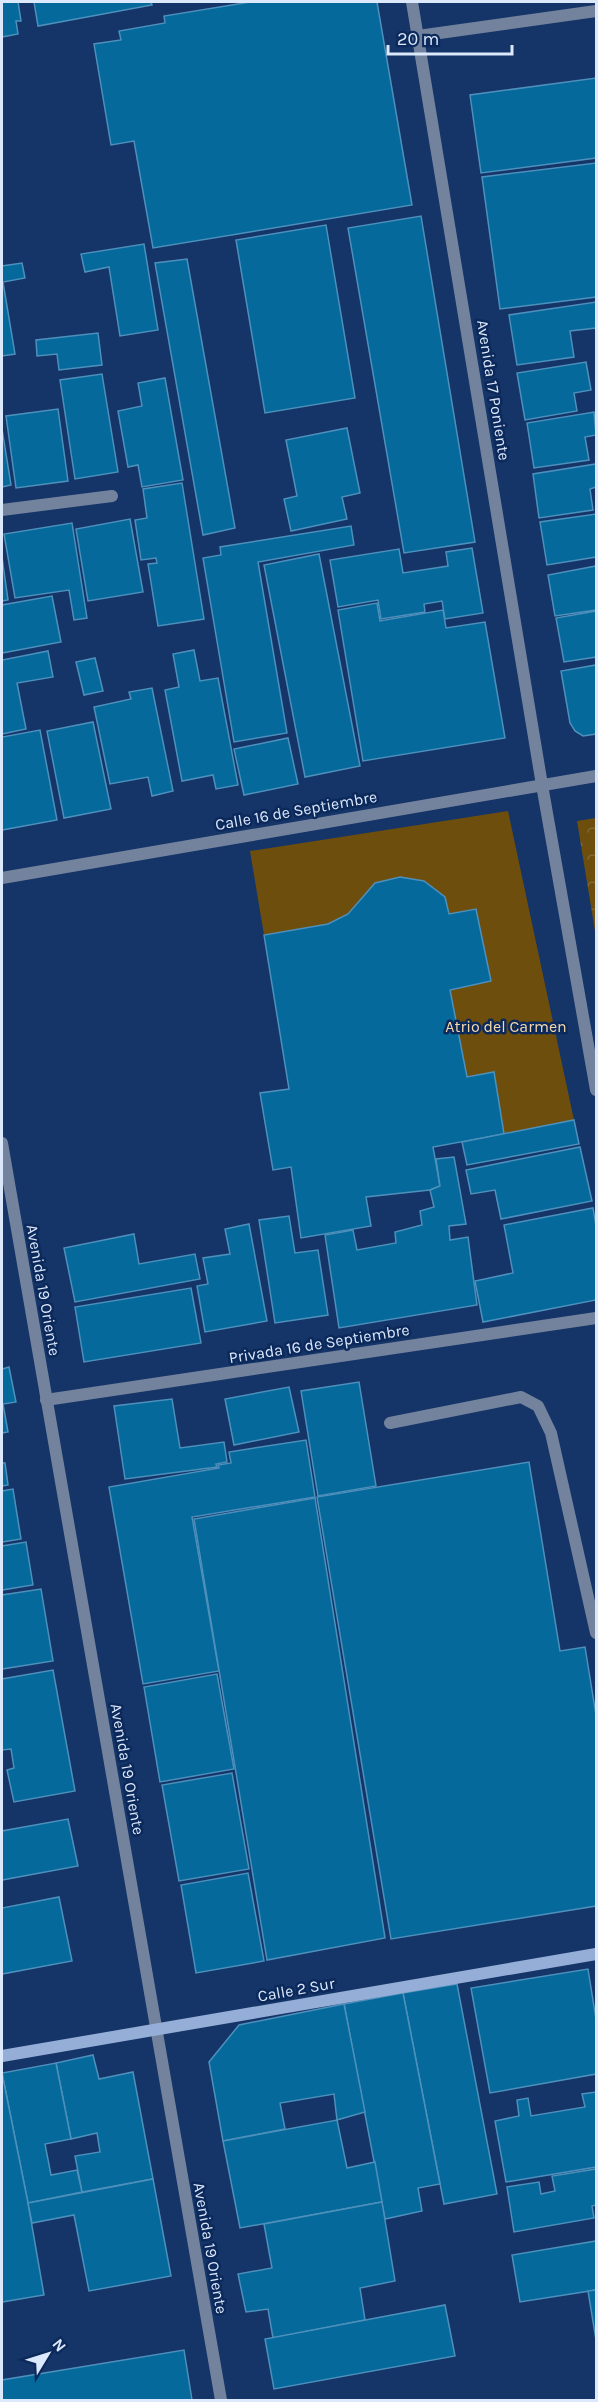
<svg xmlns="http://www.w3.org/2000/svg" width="598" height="2402" font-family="Karla,sans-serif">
  <defs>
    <pattern id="park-crowns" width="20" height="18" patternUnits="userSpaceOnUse" patternTransform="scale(1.5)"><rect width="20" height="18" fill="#6e4e0d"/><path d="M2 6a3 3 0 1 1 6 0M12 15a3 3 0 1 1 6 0" fill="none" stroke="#826831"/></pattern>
  </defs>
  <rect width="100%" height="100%" fill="#153467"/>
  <polygon fill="url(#park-crowns)" points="596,818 596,937 577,821"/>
  <polygon fill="#6e4e0d" points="508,811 574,1120 504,1134 494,1072 467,1077 450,990 491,981 476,909 449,914 445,897 424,881 400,877 375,883 348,914 328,924 264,935 250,851"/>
  <g fill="#05699b" stroke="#4d90bc" stroke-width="1.5">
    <polygon points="2,2 18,2 21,21 16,21 18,34 2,37"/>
    <polygon points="34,2 151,2 152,5 38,26"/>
    <polygon points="250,2 377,2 412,205 153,248 134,141 111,145 94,44 121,40 119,31 165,23 164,16"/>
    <polygon points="596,78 596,158 481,173 470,95"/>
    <polygon points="596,163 596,297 500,309 482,177"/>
    <polygon points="421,216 475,542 404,553 348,228"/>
    <polygon points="326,225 355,398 265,413 236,240"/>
    <polygon points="144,244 158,330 120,336 109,267 85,272 81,254"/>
    <polygon points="187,259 235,528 203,535 155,263"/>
    <polygon points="22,263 25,278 3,282 15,354 2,356 2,266"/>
    <polygon points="596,302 596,328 570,331 574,357 517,365 509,315"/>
    <polygon points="98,333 102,365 59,370 57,354 37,356 36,340"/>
    <polygon points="586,362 591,390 574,393 577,411 525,420 517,373"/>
    <polygon points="102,374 118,472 75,479 60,380"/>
    <polygon points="165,378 183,480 142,487 138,465 128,467 118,411 142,406 138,383"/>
    <polygon points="58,409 68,481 16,488 6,416"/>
    <polygon points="594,412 596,435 585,437 589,460 534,468 527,423"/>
    <polygon points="347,428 360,493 342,497 347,519 291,531 284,499 297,496 286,440"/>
    <polygon points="2,429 11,485 2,487"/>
    <polygon points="596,464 596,487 590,489 593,510 539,518 533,474"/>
    <polygon points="182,483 204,619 158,626 148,564 157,563 156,558 141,560 135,520 147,518 143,489"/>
    <polygon points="596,514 596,557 547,565 540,522"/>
    <polygon points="130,519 143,592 88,601 76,529"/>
    <polygon points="72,523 87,618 74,620 69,590 15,598 4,534"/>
    <polygon points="351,526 354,545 258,562 287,733 234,742 203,558 221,555 220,547"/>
    <polygon points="472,548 483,613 445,619 442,601 424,604 425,612 381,619 378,600 338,607 330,560 399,549 403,573 448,566 446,552"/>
    <polygon points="319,554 360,766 305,777 264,565"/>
    <polygon points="2,557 8,600 2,601"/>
    <polygon points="596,566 596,610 555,616 548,575"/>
    <polygon points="52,596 61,642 2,653 2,605"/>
    <polygon points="377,603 380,621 443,610 446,628 485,622 505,738 363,761 338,610"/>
    <polygon points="596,611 596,657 564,662 556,618"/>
    <polygon points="194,650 200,681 218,678 238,785 216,789 213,775 182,781 165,690 179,687 173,654"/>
    <polygon points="48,651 53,677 17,683 26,729 2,734 2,660"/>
    <polygon points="95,658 103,691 84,695 76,662"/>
    <polygon points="596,665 596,734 583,736 575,731 570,723 561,671"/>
    <polygon points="152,688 173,791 152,796 148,777 110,784 94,707 131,699 129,692"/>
    <polygon points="93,722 111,809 64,818 47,731"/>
    <polygon points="40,730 57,820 2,830 2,737"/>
    <polygon points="288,738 298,784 244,795 234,749"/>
    <polygon points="400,877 424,881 445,897 449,914 476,909 491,981 450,990 467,1077 494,1072 504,1134 433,1147 440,1186 430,1190 366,1197 371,1226 301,1238 291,1167 273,1170 260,1093 289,1089 264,935 328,924 348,914 375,883"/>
    <polygon points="574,1120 579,1144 467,1165 462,1142"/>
    <polygon points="580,1147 592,1201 501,1219 495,1190 471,1194 466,1170"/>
    <polygon points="454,1157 466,1224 449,1226 450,1240 468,1237 477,1305 339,1328 325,1235 353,1230 357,1250 396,1243 395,1232 422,1225 420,1211 434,1207 430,1190 440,1186 436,1159"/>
    <polygon points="593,1208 596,1226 596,1300 483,1322 475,1281 513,1273 504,1225"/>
    <polygon points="289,1216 295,1253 318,1250 328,1315 275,1323 259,1220"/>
    <polygon points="249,1224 267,1321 205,1332 197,1286 208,1284 203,1258 230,1254 225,1229"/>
    <polygon points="134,1234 139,1264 195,1254 200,1279 75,1302 64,1248"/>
    <polygon points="191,1288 201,1343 84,1362 75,1307"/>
    <polygon points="9,1367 16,1402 3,1404 8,1432 2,1433 2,1369"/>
    <polygon points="359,1382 376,1486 318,1496 301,1391"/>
    <polygon points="289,1387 299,1432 234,1445 225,1399"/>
    <polygon points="172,1399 180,1448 224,1442 227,1462 216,1464 217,1467 125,1479 114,1406"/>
    <polygon points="306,1440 315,1497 192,1517 219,1671 143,1684 109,1487 219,1468 218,1465 231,1463 229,1452"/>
    <polygon points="529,1462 560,1651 585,1647 596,1715 596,1906 391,1939 317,1497"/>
    <polygon points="2,1463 5,1463 8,1485 2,1486"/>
    <polygon points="13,1489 21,1539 2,1542 2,1491"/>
    <polygon points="315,1498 385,1938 267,1960 194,1519"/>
    <polygon points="26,1542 33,1585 2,1590 2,1546"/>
    <polygon points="41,1589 53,1661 2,1669 2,1595"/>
    <polygon points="53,1670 75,1791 14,1802 7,1770 14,1768 11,1749 2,1750 2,1679"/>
    <polygon points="217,1674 234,1769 160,1782 144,1687"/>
    <polygon points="232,1773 249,1869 179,1881 162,1785"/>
    <polygon points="68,1819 78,1866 2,1880 2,1831"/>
    <polygon points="248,1873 264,1961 196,1973 181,1885"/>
    <polygon points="59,1897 72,1961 2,1974 2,1908"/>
    <polygon points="588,1969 596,2019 596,2074 490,2093 471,1988"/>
    <polygon points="457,1984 497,2194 444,2204 403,1993"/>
    <polygon points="403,1993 440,2184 418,2188 422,2211 385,2219 344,2004"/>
    <polygon points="344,2004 365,2112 337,2120 334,2094 280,2103 285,2129 223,2141 209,2062 239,2025"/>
    <polygon points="93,2055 99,2079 133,2072 153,2179 82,2192 75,2156 100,2152 97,2133 71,2139 56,2063"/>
    <polygon points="56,2063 71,2139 45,2144 51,2175 77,2170 82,2192 28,2203 2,2073"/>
    <polygon points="2,2073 28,2203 44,2295 2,2302"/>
    <polygon points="596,2092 596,2167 506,2182 495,2121 519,2116 517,2100 528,2098 531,2116 585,2107 582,2094"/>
    <polygon points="337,2120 347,2168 375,2162 382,2202 240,2228 223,2141"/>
    <polygon points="596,2169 596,2205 592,2206 594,2218 514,2232 507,2187 539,2182 541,2194 555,2191 552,2176"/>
    <polygon points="153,2179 171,2276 89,2291 74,2215 32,2223 28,2203"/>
    <polygon points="382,2202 395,2281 360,2288 365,2320 273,2338 268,2309 246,2312 238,2274 272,2268 264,2224"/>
    <polygon points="596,2241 596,2290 520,2302 512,2255"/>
    <polygon points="596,2290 596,2340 588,2291"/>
    <polygon points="445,2305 455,2356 274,2389 265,2339"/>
    <polygon points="184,2350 192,2400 2,2400 2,2380"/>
  </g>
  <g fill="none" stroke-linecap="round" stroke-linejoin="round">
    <g stroke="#73839d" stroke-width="12">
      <polyline points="418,36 596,11"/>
      <polyline points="390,1423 521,1397 538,1406 551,1433 596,1633"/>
    </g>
    <g stroke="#73839d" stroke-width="12">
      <polyline points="412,2 542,785 596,1090"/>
      <polyline points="2,510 112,496"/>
      <polyline points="2,878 596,776"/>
      <polyline points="2,1143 221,2400"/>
      <polyline points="46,1400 596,1318"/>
    </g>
    <polyline stroke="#95aed7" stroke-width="12" points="2,2056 596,1954"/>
  </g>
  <g text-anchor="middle" stroke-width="5" stroke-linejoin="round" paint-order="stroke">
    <g font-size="16" fill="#dce8fb" stroke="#0b295b">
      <text transform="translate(494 390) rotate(81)" y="6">Avenida 17 Poniente</text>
      <text transform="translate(296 810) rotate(-10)" y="6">Calle 16 de Septiembre</text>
      <text transform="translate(44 1290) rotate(80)" y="6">Avenida 19 Oriente</text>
      <text transform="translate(319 1343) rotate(-9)" y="6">Privada 16 de Septiembre</text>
      <text transform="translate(128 1769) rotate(80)" y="6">Avenida 19 Oriente</text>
      <text transform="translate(296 1989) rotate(-10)" y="6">Calle 2 Sur</text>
      <text transform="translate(211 2248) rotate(80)" y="6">Avenida 19 Oriente</text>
    </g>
    <g font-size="16" fill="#f7daac" stroke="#0b295b">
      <text x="506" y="1032">Atrio del Carmen</text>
    </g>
  </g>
  <rect width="598" height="2402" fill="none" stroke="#dce8fb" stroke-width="6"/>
  <g transform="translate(48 2354) rotate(52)" stroke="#0b295b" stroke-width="4.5" paint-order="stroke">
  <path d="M0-4.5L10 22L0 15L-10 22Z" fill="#dce8fb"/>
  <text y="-9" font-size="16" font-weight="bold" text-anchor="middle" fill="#dce8fb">N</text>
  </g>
  <path d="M388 45v9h124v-9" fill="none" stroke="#dce8fb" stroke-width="3"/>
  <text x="397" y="45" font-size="18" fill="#dce8fb" stroke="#0b295b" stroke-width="4.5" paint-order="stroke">20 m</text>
</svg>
